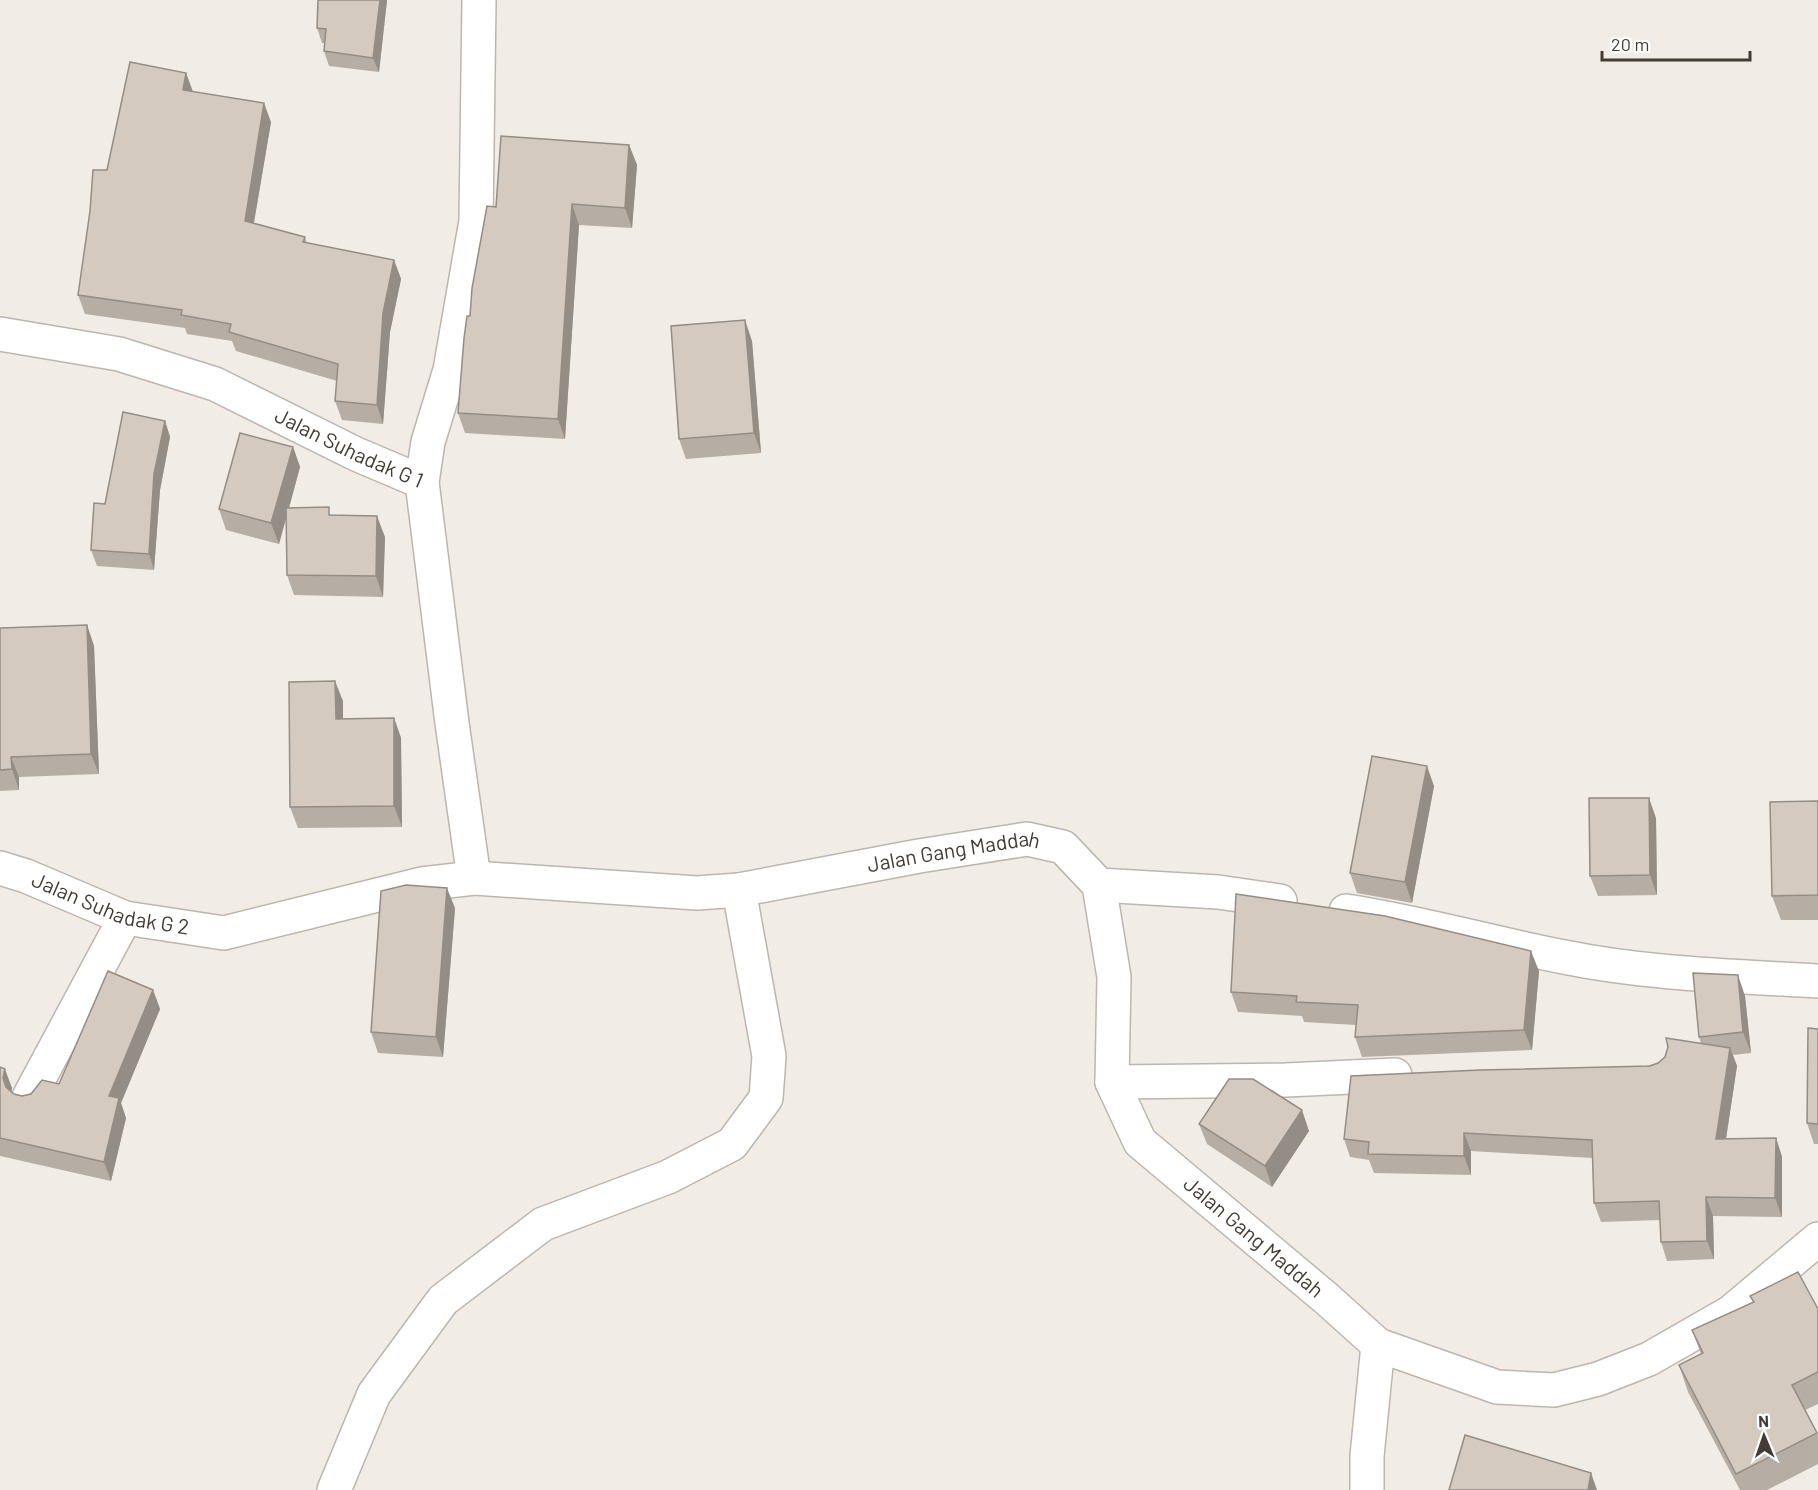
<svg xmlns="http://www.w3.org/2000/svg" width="1818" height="1490" font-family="Barlow,sans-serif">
  <rect width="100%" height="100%" fill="#f1ece5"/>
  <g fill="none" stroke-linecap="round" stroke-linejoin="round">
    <defs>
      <g id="minor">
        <path id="s1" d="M0,334L119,354L215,384L356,454L422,482"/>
        <path id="s2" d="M0,868L26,876L125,918L224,933L422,884L474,878L697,893L739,890L919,856L1027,839L1063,847L1099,885L1114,977L1112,1082L1140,1142L1327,1299L1378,1345L1497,1387L1554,1390L1598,1379L1649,1359L1731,1312L1818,1239"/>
        <polyline points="474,878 452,723 422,482 428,442 450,370 476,221 479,0"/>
        <polyline points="1099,885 1218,892 1280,901"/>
        <path d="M1346,911C1420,922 1491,943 1564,957C1647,974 1733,976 1818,981"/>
        <polyline points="1112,1082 1286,1080 1395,1075"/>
        <polyline points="29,1097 125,918"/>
        <polyline points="334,1490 374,1394 443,1300 543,1224 668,1177 732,1144 766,1098 769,1056 739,890"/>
        <polyline points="1367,1490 1367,1456 1378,1345"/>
      </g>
    </defs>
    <use href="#minor" stroke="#beb6ac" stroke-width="36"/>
    <use href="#minor" stroke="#fff" stroke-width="33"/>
  </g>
  <g fill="#b6aea4">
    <polygon points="318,0 387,0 379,72 329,66 324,51 325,43 322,43 317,28"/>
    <polygon points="186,73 193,92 271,122 254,223 305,237 307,243 394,260 401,279 390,332 383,424 342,420 335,401 337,381 236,351 232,341 187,334 185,328 85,314 78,295 107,170"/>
    <polygon points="629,145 637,165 632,228 579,225 565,439 465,433 458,413 470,316 496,207"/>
    <polygon points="752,341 761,453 686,459 679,439"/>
    <polygon points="165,421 170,437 160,490 154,570 97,566 91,550 105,504"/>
    <polygon points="293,447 300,467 289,508 332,515 385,537 383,597 294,595 287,575 286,518 279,544 226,530 219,509"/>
    <polygon points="87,625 94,646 99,774 19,777 19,790 0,791 0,628"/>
    <polygon points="343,701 343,719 394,718 401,738 402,827 298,828 290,807"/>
    <polygon points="1434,786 1412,903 1357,893 1350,873"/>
    <polygon points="1818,801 1818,920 1781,920 1772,896"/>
    <polygon points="1656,818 1657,895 1598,896 1590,876"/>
    <polygon points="455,908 443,1057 378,1053 371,1032"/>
    <polygon points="1539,971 1532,1050 1362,1057 1355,1037 1356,1025 1304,1022 1302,1016 1238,1012 1231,992"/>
    <polygon points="153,990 160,1009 121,1103 126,1118 111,1181 0,1156 0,1067 12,1088 11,1092 14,1094 22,1096 59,1084"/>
    <polygon points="1745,996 1751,1053 1733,1055 1737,1066 1726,1139 1776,1138 1782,1157 1782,1217 1713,1216 1714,1259 1667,1261 1661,1242 1660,1220 1601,1222 1594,1203 1592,1158 1471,1151 1471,1175 1374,1173 1369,1160 1350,1157 1344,1139 1658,1063 1701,1043 1699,1037"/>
    <polygon points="1818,1029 1818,1144 1814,1144 1807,1123"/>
    <polygon points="1199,1124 1309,1131 1272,1187 1207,1144"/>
    <polygon points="1750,1296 1818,1309 1818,1404 1805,1410 1818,1435 1818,1464 1767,1490 1740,1490 1688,1392 1679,1365 1701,1354 1692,1330 1753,1302"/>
  </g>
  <g fill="#948d86">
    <polygon points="380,0 387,0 379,72 373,58"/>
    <polygon points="186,73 193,92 183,90"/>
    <polygon points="264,103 271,122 251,239 245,221"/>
    <polygon points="629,145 637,165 632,228 625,208"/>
    <polygon points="572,204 579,225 565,439 558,419"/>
    <polygon points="394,260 401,279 390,332 383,424 377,405 383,313"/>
    <polygon points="745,320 752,341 761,453 754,433"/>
    <polygon points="165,421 170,437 160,490 154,570 149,554 154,474"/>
    <polygon points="293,447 300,467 279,544 271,523"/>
    <polygon points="377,516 385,537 383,597 376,576"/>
    <polygon points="87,625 94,646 99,774 91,754"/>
    <polygon points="335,681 343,701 343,739 336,719"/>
    <polygon points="394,718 401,738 402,827 394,806"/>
    <polygon points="11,757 19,777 19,790 12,769"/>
    <polygon points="1427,766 1434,786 1412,903 1405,882"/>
    <polygon points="1649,798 1656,818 1657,895 1650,875"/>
    <polygon points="447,888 455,908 443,1057 436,1037"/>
    <polygon points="1531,951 1539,971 1532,1050 1524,1030"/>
    <polygon points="1738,975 1745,996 1751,1053 1743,1032"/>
    <polygon points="153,990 160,1009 121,1103 126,1118 111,1181 104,1162 109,1096"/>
    <polygon points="1730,1048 1737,1066 1723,1158 1716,1139"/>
    <polygon points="5,1069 12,1088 10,1097 6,1087 3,1078"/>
    <polygon points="1302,1110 1309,1131 1272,1187 1265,1166"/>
    <polygon points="1464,1133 1471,1151 1471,1175 1464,1156"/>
    <polygon points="1776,1138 1782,1157 1782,1217 1775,1198"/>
    <polygon points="1706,1197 1713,1216 1714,1259 1707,1241"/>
    <polygon points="1591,1473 1597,1490 1588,1490"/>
  </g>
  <g fill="#d4cabf" stroke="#948d86" stroke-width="1.5">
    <polygon points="318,0 380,0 373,58 324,51 326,29 317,28"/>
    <polygon points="130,62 186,73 183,90 264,103 245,221 305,237 303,242 394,260 383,313 377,405 335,401 338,364 229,332 231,324 181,315 182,310 78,295 90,211 93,170 107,170"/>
    <polygon points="501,136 629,145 625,208 572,204 558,419 458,413 464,338 467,316 470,316 472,288 487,206 496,207"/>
    <polygon points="745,320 754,433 679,439 671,326"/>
    <polygon points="123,412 165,421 154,474 149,554 91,550 94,503 105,504"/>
    <polygon points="240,433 293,447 271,523 219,509"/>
    <polygon points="329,507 329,515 377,516 376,576 287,575 286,508"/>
    <polygon points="87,625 91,754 11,757 12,769 0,770 0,628"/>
    <polygon points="335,681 336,719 394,718 394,806 290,807 289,682"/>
    <polygon points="1372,756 1427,766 1405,882 1350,873"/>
    <polygon points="1589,798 1649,798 1650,875 1590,876"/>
    <polygon points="1818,801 1818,895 1772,896 1770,802"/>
    <polygon points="406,885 447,888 436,1037 371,1032 381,891"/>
    <polygon points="1236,894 1385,916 1531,951 1524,1030 1355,1037 1358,1005 1296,1002 1297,996 1231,992"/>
    <polygon points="108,971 153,990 109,1096 119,1098 104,1162 0,1138 0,1067 5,1069 3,1078 6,1087 14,1094 22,1096 31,1094 42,1080 59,1084"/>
    <polygon points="1693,973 1738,975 1743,1032 1699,1037"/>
    <polygon points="1808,1028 1818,1029 1818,1124 1807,1123"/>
    <polygon points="1666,1038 1730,1048 1716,1139 1776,1138 1775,1198 1706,1197 1707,1241 1661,1242 1659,1201 1594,1203 1592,1140 1464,1133 1464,1156 1368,1154 1369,1142 1344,1139 1351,1076 1480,1070 1650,1066 1658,1063 1665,1057 1668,1047"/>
    <polygon points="1229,1079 1253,1079 1302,1110 1265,1166 1199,1124"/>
    <polygon points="1798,1272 1818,1309 1818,1372 1792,1385 1817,1433 1736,1474 1679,1365 1703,1353 1692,1330 1754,1302 1750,1296"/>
    <polygon points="1465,1435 1591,1473 1588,1490 1449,1490"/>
  </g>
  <g text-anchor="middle" stroke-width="4.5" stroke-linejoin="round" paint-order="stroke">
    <g font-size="21" fill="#433c35" stroke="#fff">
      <text dy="7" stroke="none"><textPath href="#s1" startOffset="370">Jalan Suhadak G 1</textPath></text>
      <text dy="7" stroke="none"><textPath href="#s2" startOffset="975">Jalan Gang Maddah</textPath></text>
      <text dy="7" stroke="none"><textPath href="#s2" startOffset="117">Jalan Suhadak G 2</textPath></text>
      <text dy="7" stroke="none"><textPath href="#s2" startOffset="1551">Jalan Gang Maddah</textPath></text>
    </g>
  </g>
  <g transform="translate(1764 1436) rotate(358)" stroke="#ffffff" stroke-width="4.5" paint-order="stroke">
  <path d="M0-4.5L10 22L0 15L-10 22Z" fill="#433c35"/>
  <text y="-9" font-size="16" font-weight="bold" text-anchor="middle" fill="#433c35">N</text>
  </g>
  <path d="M1602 51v9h148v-9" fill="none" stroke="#433c35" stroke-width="3"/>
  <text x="1611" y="51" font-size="18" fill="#433c35" stroke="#ffffff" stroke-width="4.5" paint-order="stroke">20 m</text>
</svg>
